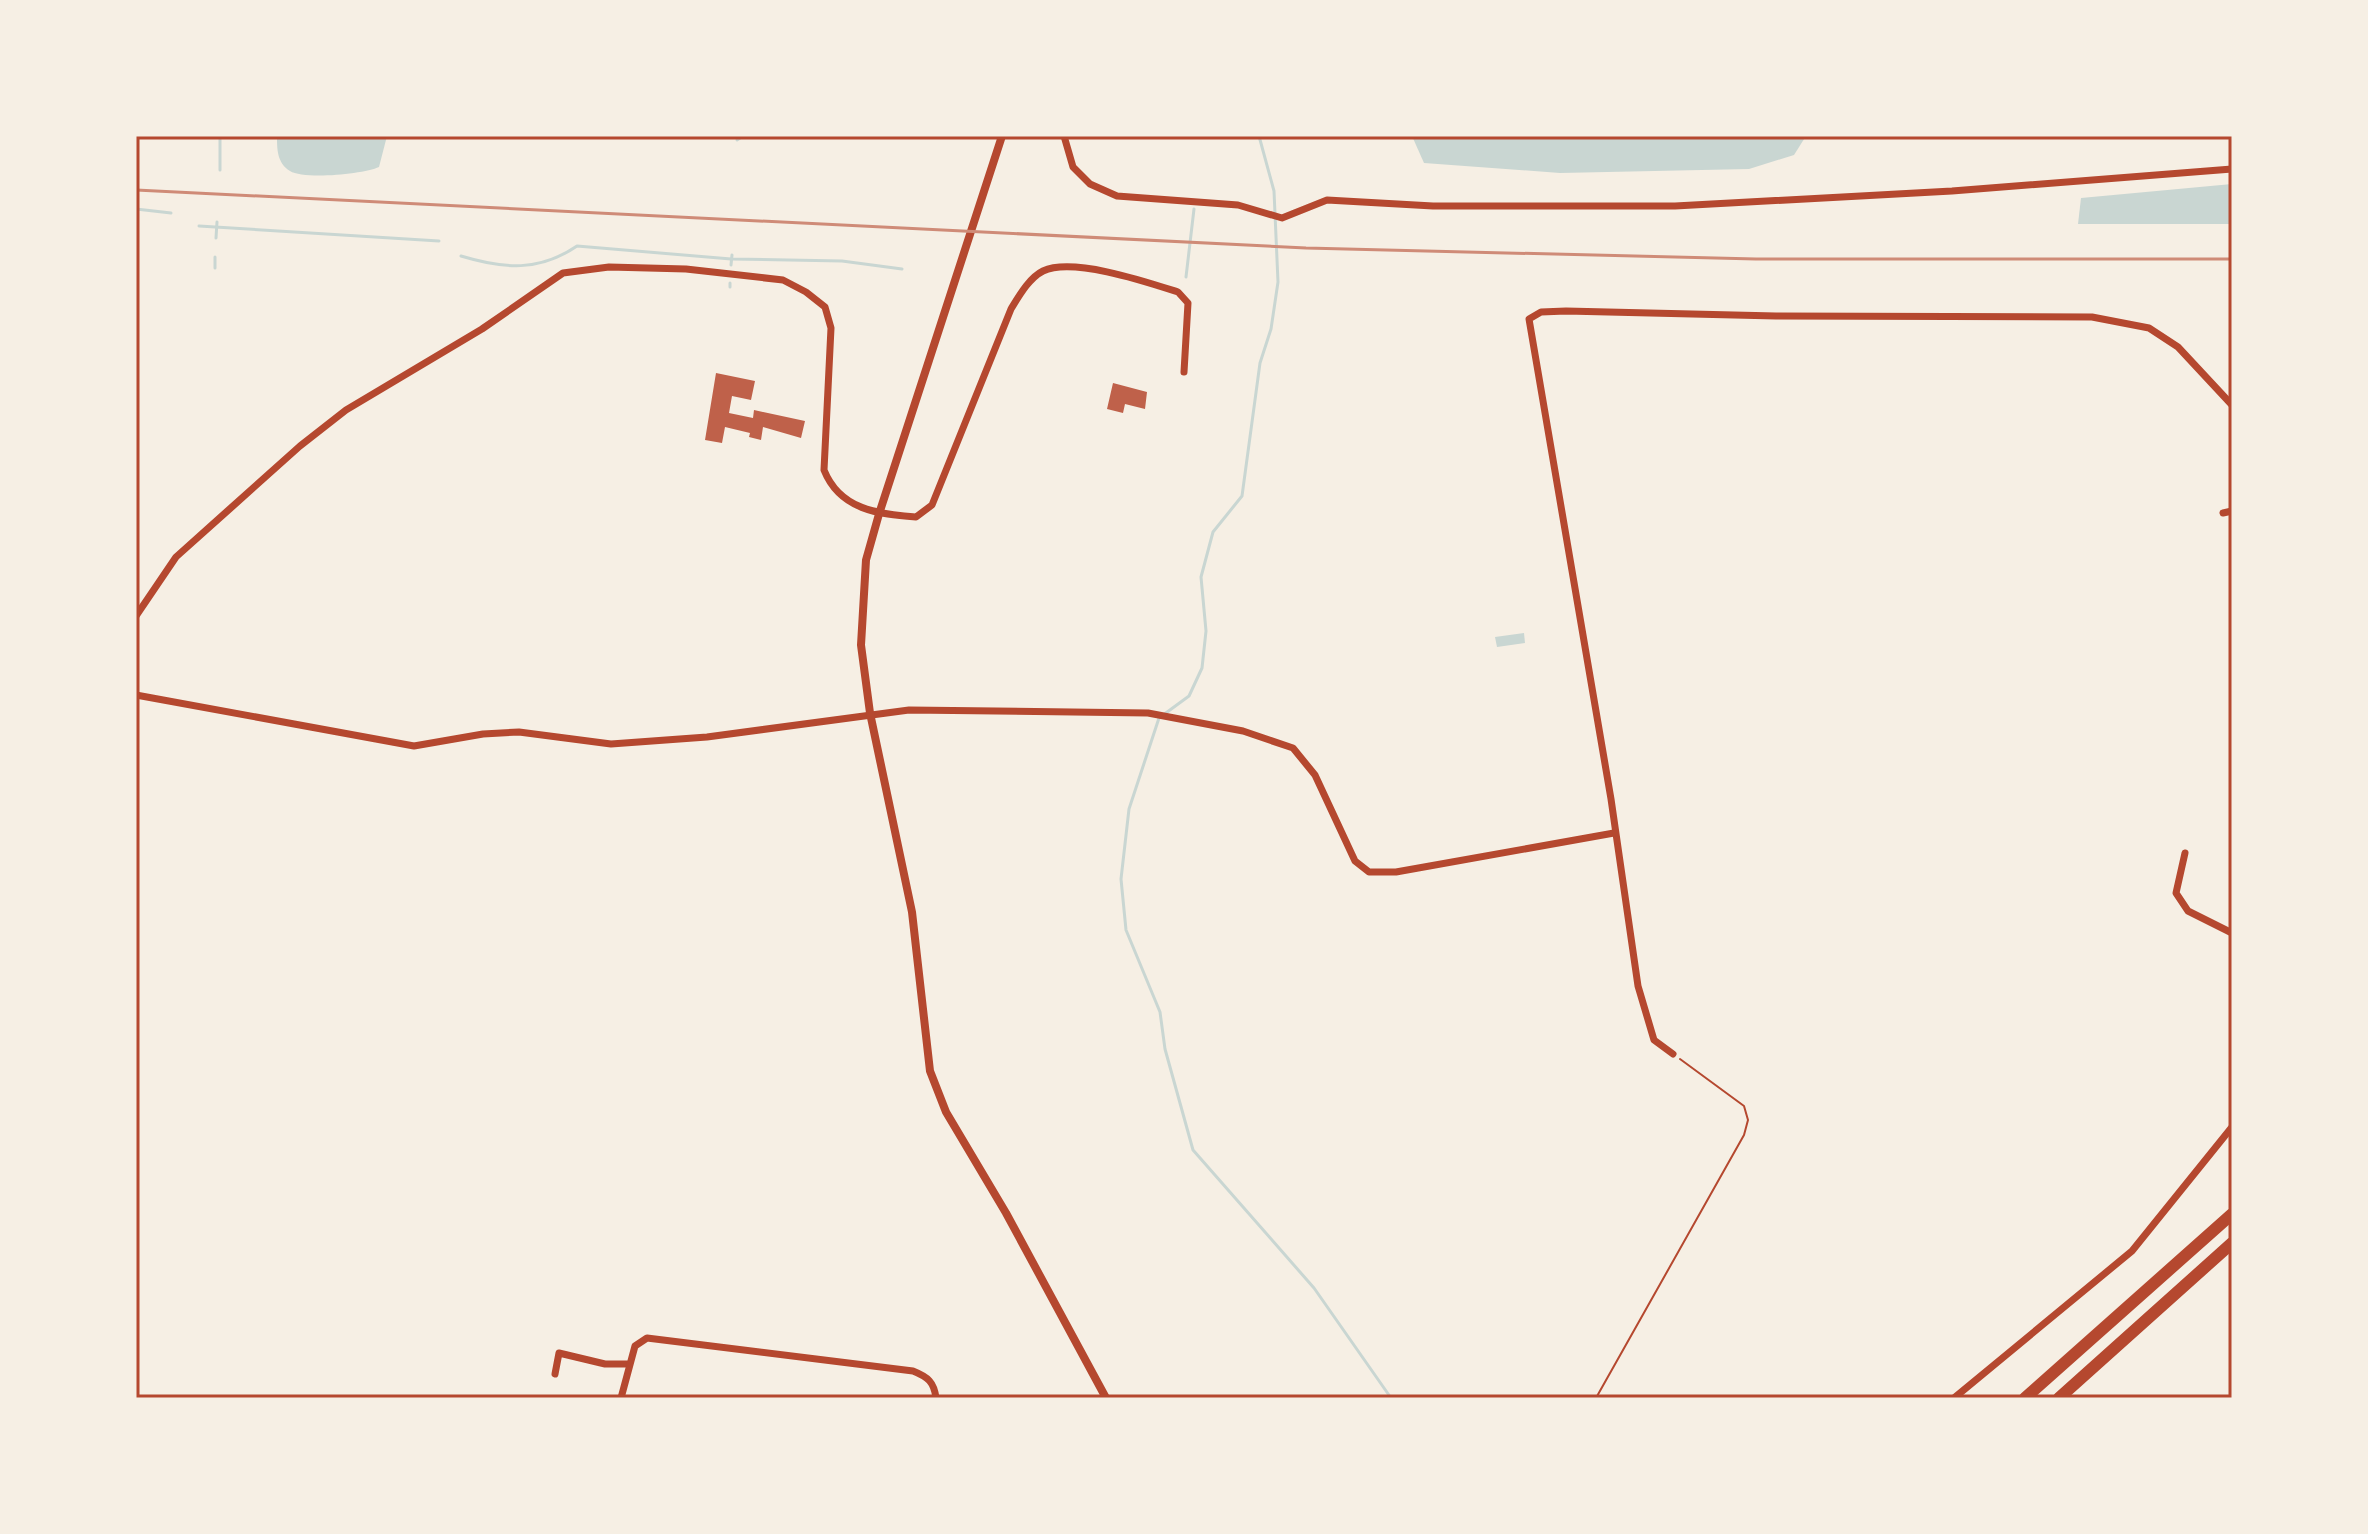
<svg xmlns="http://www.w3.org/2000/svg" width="2368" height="1534" font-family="Poppins,sans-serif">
  <rect width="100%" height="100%" fill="#f6efe4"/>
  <g fill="#c9d6d2">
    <path d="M277,136H387L379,167C364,174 304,180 290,171C277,163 277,149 277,136Z"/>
    <polygon points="1412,136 1806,136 1794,155 1749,169 1560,173 1424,163"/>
    <polygon points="2232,184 2232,224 2078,224 2081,198"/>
    <polygon points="1524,633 1525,643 1497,647 1495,637"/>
  </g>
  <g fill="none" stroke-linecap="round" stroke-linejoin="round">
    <g stroke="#c9d6d2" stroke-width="3">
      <polyline points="1259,136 1274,191 1278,282 1271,329 1260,363 1242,496 1213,532 1201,577 1206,631 1202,668 1189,696 1159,718 1129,809 1121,879 1126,930 1160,1012 1165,1049 1193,1150 1314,1288 1391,1398"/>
      <polyline points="737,140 743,136"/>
      <polyline points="220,170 220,136"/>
      <polyline points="136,209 171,213"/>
      <polyline points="199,226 439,241"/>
      <polyline points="216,238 217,222"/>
      <path d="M461,256C504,269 539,272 577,246L731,259L842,261L902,269"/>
      <polyline points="731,265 732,255"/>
      <polyline points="215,268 215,257"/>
      <polyline points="1186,277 1194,209"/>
      <polyline points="730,287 730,283"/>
    </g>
  </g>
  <g fill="#bf614a">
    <polygon points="716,373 755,381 751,400 732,396 729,413 753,418 754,410 805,421 801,438 763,427 761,440 749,437 750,433 725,427 722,443 705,440"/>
    <polygon points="1113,383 1147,392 1145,409 1125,404 1123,413 1107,409"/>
  </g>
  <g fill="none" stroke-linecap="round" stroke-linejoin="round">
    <polyline stroke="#b5482f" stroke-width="2" points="1596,1398 1744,1135 1748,1120 1744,1106 1680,1059"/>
    <g stroke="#b5482f" stroke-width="7">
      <polyline points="1064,136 1073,167 1090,184 1117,196 1238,205 1282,218 1327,200 1433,206 1675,206 1952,191 2232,169"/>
      <polyline points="2223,513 2232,511"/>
      <path d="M136,616L176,557L300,446L346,410L482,329L563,273L609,267L686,269L783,280L806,292L825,307L831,328L824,470C840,510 878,514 916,517L932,505L1011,309C1019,296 1029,278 1043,271C1073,257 1147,282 1178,292L1188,303L1184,372"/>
      <polyline points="136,695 414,746 483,734 519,732 611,744 707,737 909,710 1148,713 1243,731 1293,748 1315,775 1355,861 1369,872 1396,872 1614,833"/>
      <polyline points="2185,853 2176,893 2188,911 2232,933"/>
      <polyline points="1673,1054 1654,1040 1638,986 1611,799 1529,319 1541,312 1566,311 1776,316 2092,317 2149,328 2178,347 2232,405"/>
      <polyline points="555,1374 559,1353 605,1364 627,1364"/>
      <path d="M621,1398L635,1346L647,1338L913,1371C928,1377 934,1382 936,1398"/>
      <polyline points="1954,1398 2132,1251 2232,1127"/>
    </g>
    <polyline stroke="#b5482f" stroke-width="8" points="1002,136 879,514 866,560 861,645 870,713 912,912 930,1071 946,1112 1006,1213 1106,1398"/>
    <g stroke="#b5482f" stroke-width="12">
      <polyline points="2025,1398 2232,1214"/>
      <polyline points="2059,1398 2232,1243"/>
    </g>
    <polyline stroke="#cf8b77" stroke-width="3" points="136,190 1306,248 1756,259 2232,259"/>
  </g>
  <rect width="2368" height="1534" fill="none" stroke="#f6efe4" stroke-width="276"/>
  <rect x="138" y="138" width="2092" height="1258" fill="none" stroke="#b5482f" stroke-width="3"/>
</svg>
